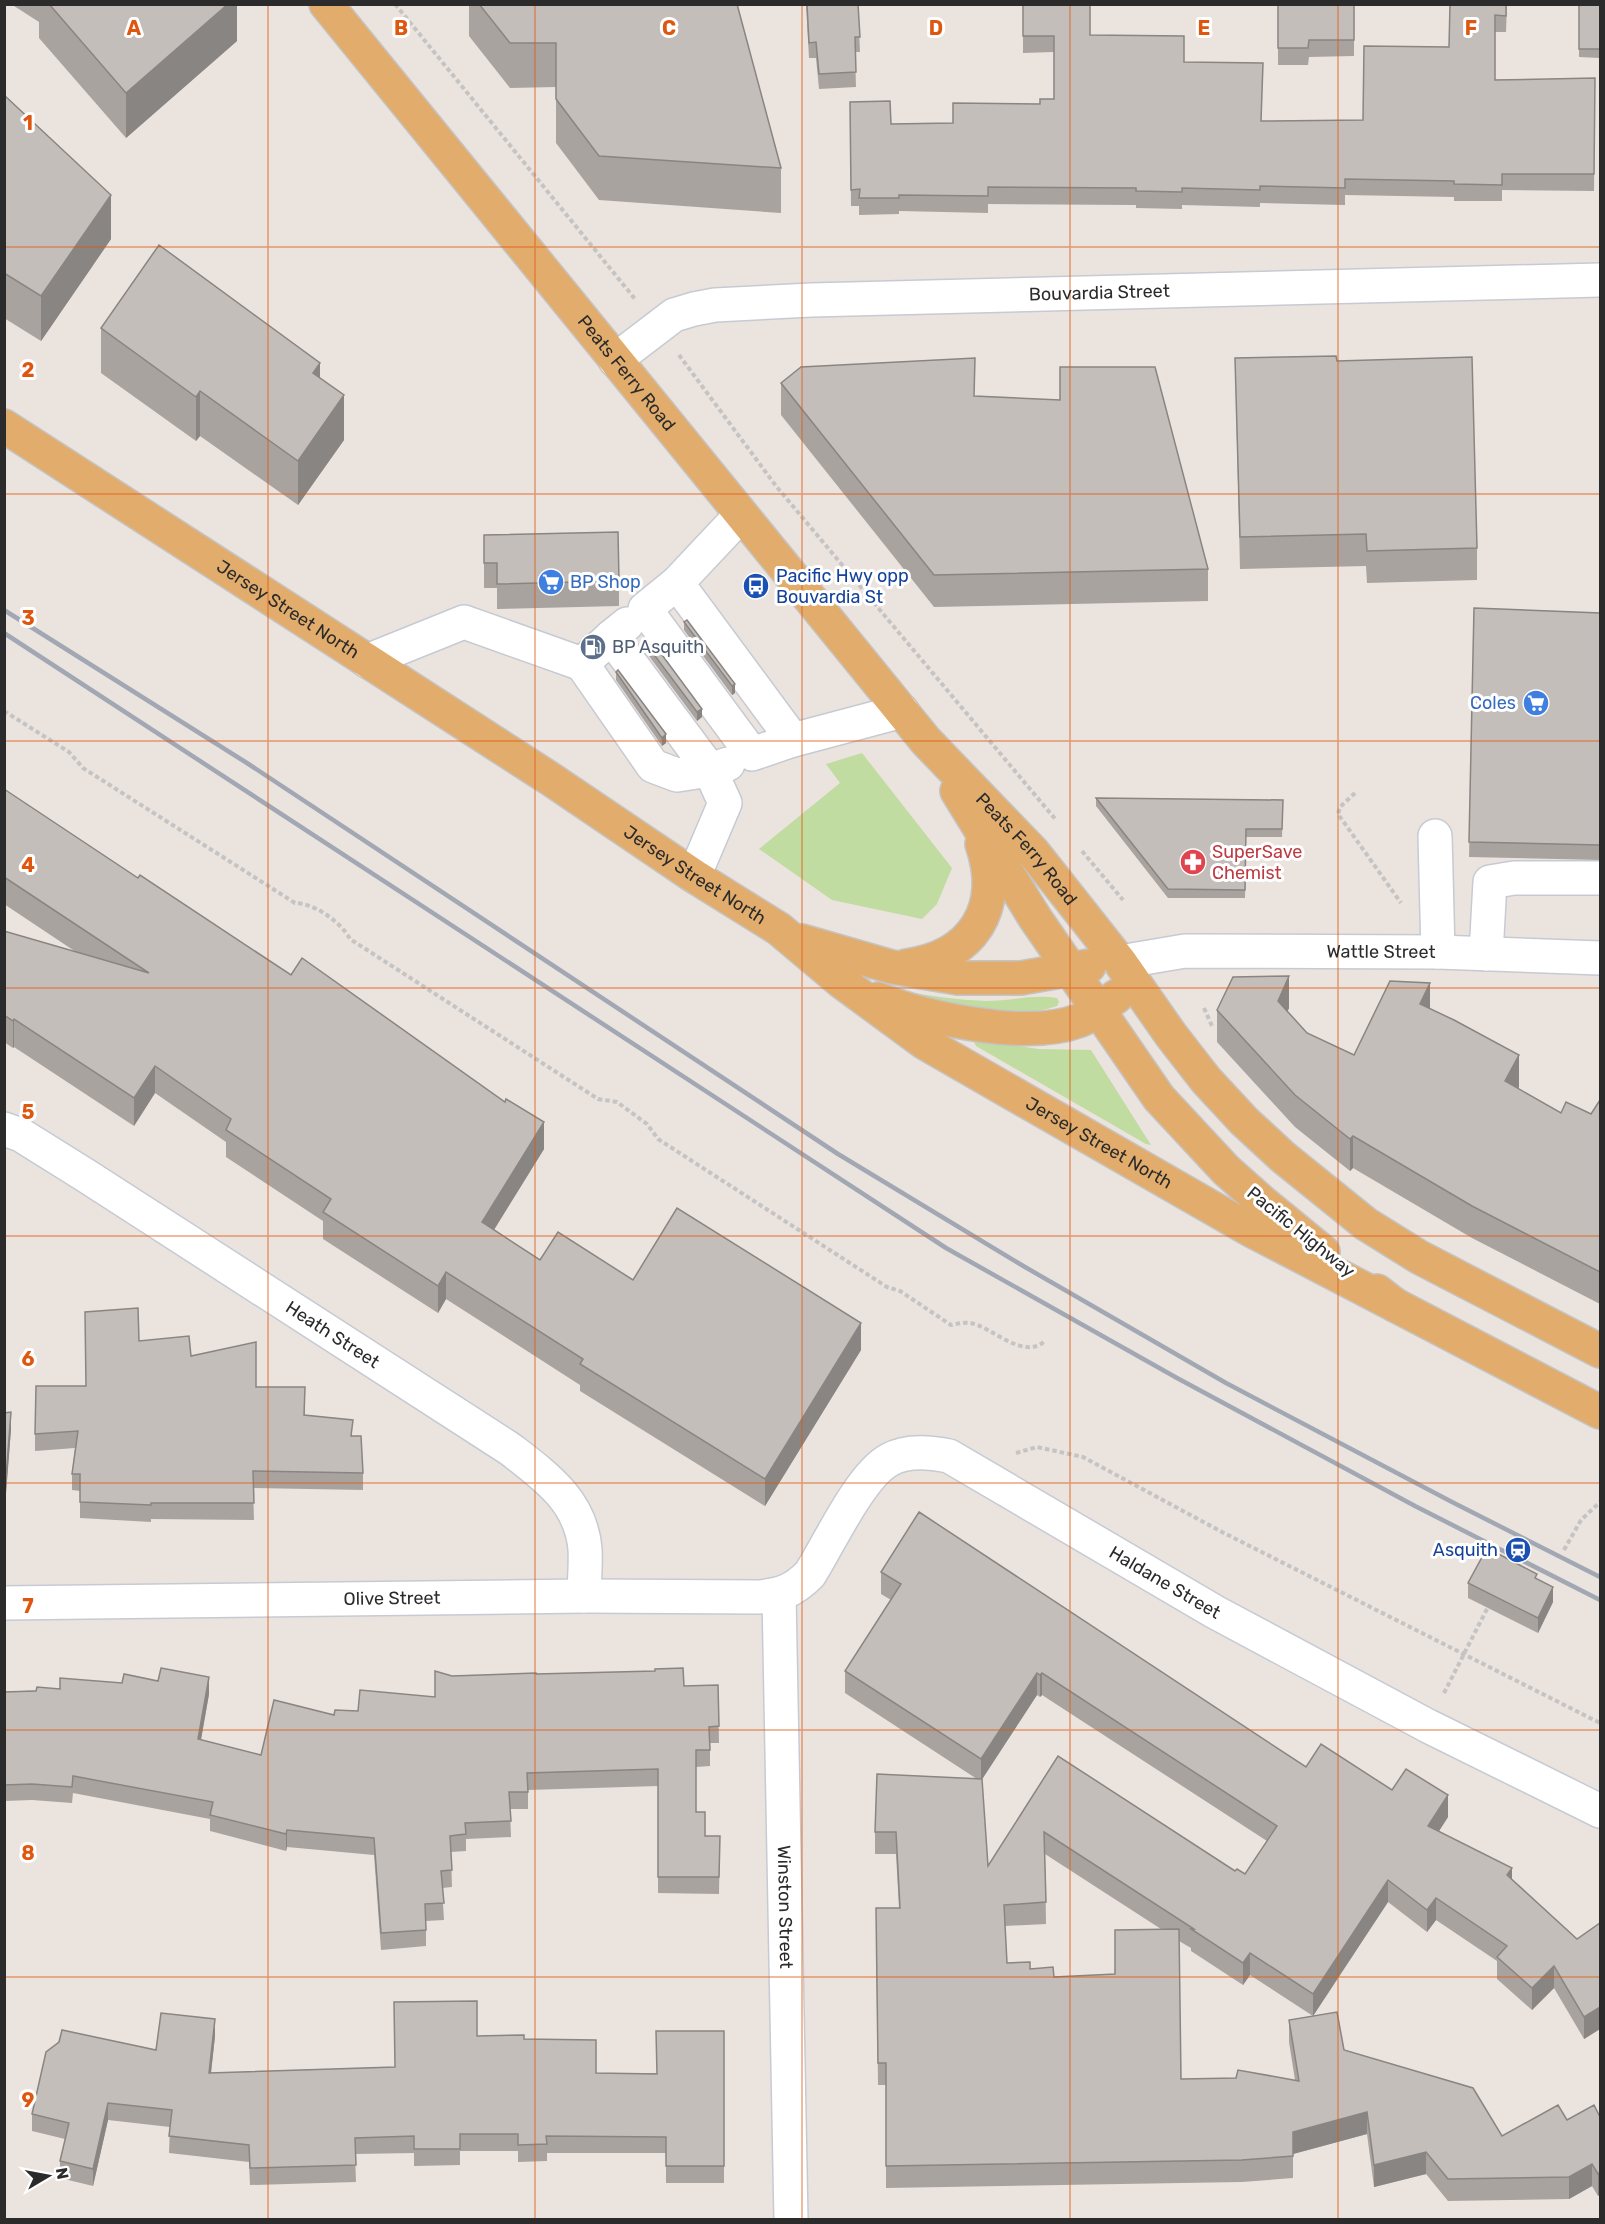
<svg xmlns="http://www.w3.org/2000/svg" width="1605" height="2224" font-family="Rubik,sans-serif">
  <rect width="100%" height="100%" fill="#ebe3de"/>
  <g fill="#c1dca1">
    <polygon points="862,753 952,868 937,904 922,919 832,900 759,849 840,783 826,764"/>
    <path d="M902,991C930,996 958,1000 986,1001C1010,1001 1034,994 1057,998L1059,1002L1057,1006C1007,1023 951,1006 902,991Z"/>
    <polygon points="973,1039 1038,1049 1091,1050 1151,1145 1146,1144 976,1046"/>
  </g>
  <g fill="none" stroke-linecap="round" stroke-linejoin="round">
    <defs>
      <g id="minor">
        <path id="s1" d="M615,360L674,315L694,309L715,305L811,300L1600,280"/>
        <polyline points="741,515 677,583 793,740 902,711"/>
        <polyline points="677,583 645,609 752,754 793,740"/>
        <polyline points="627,624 611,637 710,770 728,764"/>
        <polyline points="611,637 582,664 653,766 677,775 710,770 725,803 694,876"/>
        <polyline points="367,661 464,622 582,664"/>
        <polyline points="1435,836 1438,952"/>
        <polyline points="1486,954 1490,882 1514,878 1600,878"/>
        <path id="s2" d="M1120,962L1185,951L1438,952L1600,958"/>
        <path id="s3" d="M4,1129L21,1135L85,1175L510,1449C545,1476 581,1501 585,1549C586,1565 584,1581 584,1596"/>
        <path id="s4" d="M779,1595L791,2220"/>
        <path id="s5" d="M4,1603L584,1596L760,1597C783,1594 793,1591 810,1574C829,1544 860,1476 889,1460C906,1450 930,1452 949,1456L1215,1612L1428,1726L1600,1811"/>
      </g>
      <g id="major">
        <path id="s6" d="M326,4L926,741L1033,852L1120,962L1171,1035L1206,1080L1244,1121L1283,1157L1366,1224L1419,1257L1600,1351"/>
        <path id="s7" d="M4,426L552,780L694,876L779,929L842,982L925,1043L1249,1229L1395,1305"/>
        <polyline points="957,791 1035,918 1159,1098 1226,1170 1262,1202 1323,1252"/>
        <polyline points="802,941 892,967 958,978 1021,978 1089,966"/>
        <path d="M906,966C973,957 1004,908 982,844"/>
        <path d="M878,999C928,1019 1027,1040 1078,1021C1093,1016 1105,1005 1117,996"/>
        <polyline points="1377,1291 1395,1305 1600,1412"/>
      </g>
    </defs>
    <use href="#minor" stroke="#c6cbd3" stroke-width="36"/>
    <use href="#major" stroke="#c4c4c4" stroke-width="36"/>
    <g stroke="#c4c4c4" stroke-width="4" stroke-dasharray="4.5 3" stroke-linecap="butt">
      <polyline points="395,4 635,299"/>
      <polyline points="679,355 776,486 1056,820"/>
      <path d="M4,711L69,752L83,768L295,903C314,903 341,922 350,939L598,1099L617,1102L647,1124L658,1139L887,1287L900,1291L951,1325C957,1324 964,1322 970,1323C991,1326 1023,1361 1045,1341"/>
      <polyline points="1355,793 1340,807 1338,814 1401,903"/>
      <polyline points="1082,851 1123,900"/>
      <polyline points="1204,1008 1212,1026"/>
      <polyline points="1016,1453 1037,1447 1083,1457 1222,1532 1600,1723"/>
      <polyline points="1564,1550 1581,1520 1600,1502"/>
      <polyline points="1444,1693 1490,1603"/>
    </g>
    <use href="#minor" stroke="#fff" stroke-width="33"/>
    <use href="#major" stroke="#e2ad6c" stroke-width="33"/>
    <g stroke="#a1a8b3" stroke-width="4.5">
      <polyline points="4,610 250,765 838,1154 1025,1267 1226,1383 1452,1502 1600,1577"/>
      <polyline points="4,633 946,1248 1177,1378 1415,1506 1600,1600"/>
    </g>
  </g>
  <g fill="#a9a3a0" fill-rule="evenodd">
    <polygon points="11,4 237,4 237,41 126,138 39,38 39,22"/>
    <polygon points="469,4 737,4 781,168 781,213 599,200 556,143 556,87 510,88 469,36"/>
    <polygon points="806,4 858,4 860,52 855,52 856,87 819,89 816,58 809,58"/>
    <polygon points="1023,4 1090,35 1184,62 1262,121 1363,120 1449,47 1507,4 1506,32 1495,32 1495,80 1595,78 1594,191 1502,190 1502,201 1454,201 1454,197 1345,195 1345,205 1260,203 1260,207 1182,205 1182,209 1136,208 1136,205 988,204 988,213 899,211 899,214 859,215 859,206 851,206 850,102 891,124 953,123 1040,104 1054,99 1054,52 1023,53"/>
    <polygon points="1278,4 1354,4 1354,56 1309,57 1308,65 1278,65"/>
    <polygon points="1579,4 1600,4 1600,58 1579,57"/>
    <polygon points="4,95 111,239 41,341 4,318"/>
    <polygon points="101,328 320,379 344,440 298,505 200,436 196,441 101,373"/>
    <polygon points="1235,358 1337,361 1477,548 1477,580 1367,583 1366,566 1240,569"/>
    <polygon points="1060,367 1208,569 1208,601 934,607 781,415 781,383 975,396 1060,400"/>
    <polygon points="484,535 619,581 619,606 497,609 497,588 484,588"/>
    <polygon points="1474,608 1600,613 1600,860 1469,857"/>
    <polygon points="684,622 735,684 735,693 732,695 684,630"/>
    <polygon points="649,648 702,717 697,721 649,656"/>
    <polygon points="616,672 666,743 662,746 616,680"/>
    <polygon points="4,789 544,1149 494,1230 540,1260 633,1280 861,1350 765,1506 580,1391 580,1385 446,1299 438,1313 323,1239 323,1221 226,1157 226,1142 155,1093 134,1126 14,1047 13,1048 4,1042 4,931 76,952 4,904"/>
    <polygon points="1096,798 1283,800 1282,837 1246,837 1245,898 1168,898 1096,806"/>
    <polygon points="1289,1008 1287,1012 1307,1033 1354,1055 1430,1009 1519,1087 1518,1088 1561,1113 1591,1114 1600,1100 1600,1304 1472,1238 1353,1168 1350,1171 1295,1127 1217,1042 1217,1010"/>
    <polygon points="139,1341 191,1356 256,1387 305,1404 305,1415 353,1436 363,1473 363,1490 253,1488 254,1520 151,1519 151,1522 80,1518 80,1491 72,1490 72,1474 75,1448 35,1451 35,1434 85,1386"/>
    <polygon points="4,1413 11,1429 6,1493 4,1493"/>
    <path d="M881,1572L1306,1767L1392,1790L1448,1817L1439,1831L1512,1879L1577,1939L1600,1923V2030V2029L1584,2039L1554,1988L1532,2010L1497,1979V1961L1436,1920L1427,1932L1388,1902L1313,2016L1344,2050L1502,2136L1567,2120L1600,2117V2194L1598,2196L1592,2186L1569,2199L1448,2201L1426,2174L1374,2187L1367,2134L1293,2154V2178L1242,2182L886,2188V2085H878L876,1930L899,1908L896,1854H875V1832L977,1779L845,1693V1671L891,1600L881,1594ZM1037,1695L1040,1697L1042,1695L1267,1841L1245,1874L1235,1871L1058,1756L988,1866L982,1779ZM1045,1854L1161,1929L1115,1974L1054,1977L1030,1969L1007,1963L1005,1926L1046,1924ZM1179,1941L1191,1948V1951L1243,1985L1250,1975L1313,2016L1289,2020V2042L1295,2080L1181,2079Z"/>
    <polygon points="1537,1579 1553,1602 1538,1633 1468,1598 1468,1583"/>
    <polygon points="536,1674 684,1686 718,1685 719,1743 710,1743 710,1766 696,1767 696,1812 705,1836 720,1836 719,1894 658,1893 658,1786 528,1790 528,1809 510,1809 511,1837 466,1839 466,1851 451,1852 452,1887 442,1888 444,1920 426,1921 426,1946 381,1950 374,1855 287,1847 286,1851 210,1831 210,1819 73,1793 72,1803 32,1800 4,1801 4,1692 60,1689 209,1694 201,1740 261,1755 334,1715 435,1697 452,1676"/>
    <polygon points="724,2031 724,2183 666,2183 666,2153 547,2153 547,2161 518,2162 518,2151 460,2151 460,2165 414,2166 414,2153 355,2154 356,2182 250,2185 249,2162 169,2153 170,2127 108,2120 93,2186 60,2178 60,2161 65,2139 32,2131 32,2114 215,2036 211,2073 395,2067 477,2036 524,2039 596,2073 657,2073"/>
  </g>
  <g fill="#898582">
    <polygon points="228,4 237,4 237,41 126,138 126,93"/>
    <polygon points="111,195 111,239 41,341 41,296"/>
    <polygon points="320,363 320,407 313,373"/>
    <polygon points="200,391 200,436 196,441 196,397"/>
    <polygon points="344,395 344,440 298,505 298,461"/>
    <polygon points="735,684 735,693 732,695 732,686"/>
    <polygon points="702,709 702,717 697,721 697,712"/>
    <polygon points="666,734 666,743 662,746 662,738"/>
    <polygon points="1289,976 1289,1008 1278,1033 1278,1001"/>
    <polygon points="1430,983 1430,1015 1420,1004"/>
    <polygon points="14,1019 14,1047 13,1048 13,1021"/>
    <polygon points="1519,1055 1519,1087 1505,1113 1505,1081"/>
    <polygon points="155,1066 155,1093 134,1126 134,1098"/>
    <polygon points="544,1122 544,1149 482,1249 482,1222"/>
    <polygon points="1353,1136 1353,1168 1350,1171 1350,1139"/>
    <polygon points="446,1272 446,1299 438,1313 438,1286"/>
    <polygon points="861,1323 861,1350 765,1506 765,1479"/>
    <polygon points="11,1412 11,1429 6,1493 6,1477"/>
    <polygon points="1553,1587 1553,1602 1538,1633 1538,1618"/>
    <polygon points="1037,1673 1037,1695 981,1781 981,1759"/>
    <polygon points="1042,1673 1042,1695 1040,1697 1040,1675"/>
    <polygon points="209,1677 209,1694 198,1756 198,1739"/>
    <polygon points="1448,1795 1448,1817 1428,1848 1428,1826"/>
    <polygon points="287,1830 287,1847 286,1851 286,1834"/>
    <polygon points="1512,1868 1512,1890 1507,1875"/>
    <polygon points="1388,1880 1388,1902 1313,2016 1313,1994"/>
    <polygon points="1436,1898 1436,1920 1427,1932 1427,1910"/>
    <polygon points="1250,1953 1250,1975 1243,1985 1243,1963"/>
    <polygon points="1554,1966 1554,1988 1532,2010 1532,1988"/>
    <polygon points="1600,2007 1600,2029 1584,2039 1584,2017"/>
    <polygon points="215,2019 215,2036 209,2090 209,2073"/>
    <polygon points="108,2103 108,2120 93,2186 93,2169"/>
    <polygon points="1367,2112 1367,2134 1293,2154 1293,2132"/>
    <polygon points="1426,2152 1426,2174 1374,2187 1374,2165"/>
    <polygon points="1592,2164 1592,2186 1569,2199 1569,2177"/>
    <polygon points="1600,2172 1600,2194 1598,2196 1598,2174"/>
  </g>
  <g fill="#c4beba" stroke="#898582" stroke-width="1.5">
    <polygon points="49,4 228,4 126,93"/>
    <polygon points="479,4 737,4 781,168 599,156 556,99 556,43 510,43"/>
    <polygon points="807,4 858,4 860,37 855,37 856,72 819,74 816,42 809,43"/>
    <polygon points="1023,4 1090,4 1090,35 1184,36 1184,62 1263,63 1261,121 1363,120 1364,46 1449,47 1450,4 1506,4 1506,16 1495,15 1495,80 1595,78 1594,174 1502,174 1502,185 1454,184 1454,181 1345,179 1345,188 1260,186 1260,190 1182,188 1182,192 1136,191 1136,188 988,187 988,196 899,195 899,198 859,198 860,189 851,190 850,102 890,101 891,124 953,123 953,103 1040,104 1040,99 1054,99 1054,36 1023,36"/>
    <polygon points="1278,4 1354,4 1354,40 1309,40 1308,48 1278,48"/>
    <rect x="1579" y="4" width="21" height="45"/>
    <polygon points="4,95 111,195 41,296 4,273"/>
    <polygon points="159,245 320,363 313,373 344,395 298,461 200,391 196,397 101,328"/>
    <polygon points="1336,356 1337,361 1472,357 1477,548 1367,551 1366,534 1240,537 1235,358"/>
    <polygon points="975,358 974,396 1060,400 1060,367 1155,367 1208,569 934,575 781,383 801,367"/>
    <polygon points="618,532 619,581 497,584 497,563 484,563 484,535"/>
    <polygon points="1474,608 1600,613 1600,845 1469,842"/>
    <polygon points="687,620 735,684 732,686 684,622"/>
    <polygon points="654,644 702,709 697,712 649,648"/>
    <polygon points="618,670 666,734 662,738 616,672"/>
    <polygon points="4,789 138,878 140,875 291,975 302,958 505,1102 506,1099 544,1122 482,1222 540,1260 558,1232 633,1280 677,1208 861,1323 765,1479 580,1364 583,1359 446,1272 438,1286 323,1212 331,1199 226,1130 231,1119 155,1066 134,1098 14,1019 13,1021 4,1015 4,931 149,973 4,877"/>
    <polygon points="1096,798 1283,800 1282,829 1246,829 1245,890 1168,889"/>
    <polygon points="1289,976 1278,1001 1307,1033 1354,1055 1390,981 1430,983 1420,1004 1454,1020 1519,1055 1505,1081 1561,1113 1566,1102 1591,1114 1600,1100 1600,1272 1472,1206 1353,1136 1350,1139 1295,1095 1217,1010 1233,977"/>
    <polygon points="138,1308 139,1341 189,1336 191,1356 256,1342 256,1387 305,1387 304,1415 353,1420 351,1436 361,1436 363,1473 253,1471 254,1503 151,1503 151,1505 80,1502 80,1474 72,1474 78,1431 35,1434 36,1386 86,1386 85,1312"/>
    <polygon points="11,1412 6,1477 4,1477 4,1413"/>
    <polygon points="919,1512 1306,1767 1321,1744 1392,1790 1406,1769 1448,1795 1428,1826 1512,1868 1507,1875 1577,1939 1600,1923 1600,2008 1600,2007 1584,2017 1554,1966 1532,1988 1497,1957 1507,1946 1436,1898 1427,1910 1388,1880 1313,1994 1250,1953 1243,1963 1191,1929 1194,1929 1044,1832 1046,1902 1004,1905 1007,1963 1030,1962 1030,1969 1053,1967 1054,1977 1115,1974 1115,1930 1179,1929 1181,2079 1236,2078 1238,2070 1299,2081 1289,2020 1337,2012 1344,2050 1473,2088 1502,2136 1558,2105 1567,2120 1594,2105 1600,2117 1600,2172 1598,2174 1592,2164 1569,2177 1448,2179 1426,2152 1374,2165 1367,2112 1293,2132 1293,2156 1242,2160 886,2166 886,2063 878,2063 876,1908 900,1908 896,1832 875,1832 877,1774 982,1779 988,1866 1058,1756 1235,1871 1237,1869 1245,1874 1277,1826 1042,1673 1040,1675 1037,1673 981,1759 845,1671 901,1584 881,1572"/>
    <polygon points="1487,1548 1537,1574 1535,1578 1553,1587 1538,1618 1468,1583"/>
    <polygon points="161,1668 209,1677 198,1739 261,1755 274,1700 334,1715 335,1710 358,1711 360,1690 435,1697 435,1671 452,1676 536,1673 536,1674 655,1671 655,1669 683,1668 684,1686 718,1685 719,1726 709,1727 710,1750 696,1750 696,1812 705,1812 705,1836 720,1836 719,1877 658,1877 658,1769 527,1773 528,1792 509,1792 511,1821 465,1823 466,1834 450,1836 452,1870 441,1871 444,1903 425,1904 426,1930 381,1933 374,1838 287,1830 286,1834 210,1815 213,1802 73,1776 72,1787 32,1784 4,1785 4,1692 36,1691 37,1687 60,1689 60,1678 122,1683 124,1674 158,1681"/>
    <polygon points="477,2001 477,2036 524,2035 524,2039 596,2040 596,2073 657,2074 656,2031 724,2031 724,2166 666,2166 666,2137 546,2136 547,2144 518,2145 518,2134 460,2134 460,2149 414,2149 414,2136 355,2138 356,2165 250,2168 249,2145 169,2136 172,2110 108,2103 93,2169 60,2161 69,2123 32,2114 46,2052 59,2042 62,2030 156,2050 161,2013 215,2019 209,2073 395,2067 394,2002"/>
  </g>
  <path fill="none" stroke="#df570e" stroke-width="1.5" stroke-opacity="0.55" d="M268,4V2220M535,4V2220M802,4V2220M1070,4V2220M1338,4V2220M4,247H1600M4,494H1600M4,741H1600M4,988H1600M4,1236H1600M4,1483H1600M4,1730H1600M4,1977H1600"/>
  <defs>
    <symbol id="supermarket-disc" viewBox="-11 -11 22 22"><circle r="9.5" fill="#3f7fe0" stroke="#fff"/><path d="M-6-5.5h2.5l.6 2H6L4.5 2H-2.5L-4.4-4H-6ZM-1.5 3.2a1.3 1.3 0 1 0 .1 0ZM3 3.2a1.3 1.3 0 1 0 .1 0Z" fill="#fff"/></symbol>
    <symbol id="bus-disc" viewBox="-11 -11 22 22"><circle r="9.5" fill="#1a4fb4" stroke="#fff"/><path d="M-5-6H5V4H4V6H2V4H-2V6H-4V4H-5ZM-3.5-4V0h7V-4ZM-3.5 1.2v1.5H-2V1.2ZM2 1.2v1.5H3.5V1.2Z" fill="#fff"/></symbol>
    <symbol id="fuel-disc" viewBox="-11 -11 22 22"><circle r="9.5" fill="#5c6f8a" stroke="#fff"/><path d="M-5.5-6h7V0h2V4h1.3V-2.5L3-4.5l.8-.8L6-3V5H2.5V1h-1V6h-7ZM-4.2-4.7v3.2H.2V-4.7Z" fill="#fff"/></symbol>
    <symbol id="pharmacy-disc" viewBox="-11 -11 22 22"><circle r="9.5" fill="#e0444e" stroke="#fff"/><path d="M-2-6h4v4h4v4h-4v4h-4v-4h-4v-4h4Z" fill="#fff"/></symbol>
    <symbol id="station-disc" viewBox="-11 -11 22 22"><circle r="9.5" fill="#1a4fb4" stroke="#fff"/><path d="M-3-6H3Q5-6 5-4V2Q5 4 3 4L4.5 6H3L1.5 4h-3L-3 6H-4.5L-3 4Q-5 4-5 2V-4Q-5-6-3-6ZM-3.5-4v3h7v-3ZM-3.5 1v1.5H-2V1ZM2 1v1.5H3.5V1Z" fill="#fff"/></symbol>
  </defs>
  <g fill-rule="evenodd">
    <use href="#supermarket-disc" x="536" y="567" width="30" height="30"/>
    <use href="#bus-disc" x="741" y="571" width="30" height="30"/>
    <use href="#fuel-disc" x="578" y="632" width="30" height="30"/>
    <use href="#supermarket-disc" x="1521" y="688" width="30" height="30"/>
    <use href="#pharmacy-disc" x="1178" y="847" width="30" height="30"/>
    <use href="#station-disc" x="1503" y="1535" width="30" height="30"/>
  </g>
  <g text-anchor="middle" stroke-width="6" stroke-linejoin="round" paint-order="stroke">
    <g font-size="18" fill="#2b2b2b" stroke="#fff">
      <text dy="6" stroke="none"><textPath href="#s1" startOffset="501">Bouvardia Street</textPath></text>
      <text dy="6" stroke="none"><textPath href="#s6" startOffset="476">Peats Ferry Road</textPath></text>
      <text dy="6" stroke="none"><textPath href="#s7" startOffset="338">Jersey Street North</textPath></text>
      <text dy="6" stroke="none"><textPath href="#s6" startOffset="1098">Peats Ferry Road</textPath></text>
      <text dy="6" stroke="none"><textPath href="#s7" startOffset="824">Jersey Street North</textPath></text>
      <text dy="6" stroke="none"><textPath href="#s2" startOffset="262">Wattle Street</textPath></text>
      <text dy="6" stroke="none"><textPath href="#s7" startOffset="1310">Jersey Street North</textPath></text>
      <text transform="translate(1301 1232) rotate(39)" y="6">Pacific Highway</text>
      <text dy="6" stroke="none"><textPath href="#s3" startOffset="388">Heath Street</textPath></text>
      <text dy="6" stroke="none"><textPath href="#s5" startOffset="1264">Haldane Street</textPath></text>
      <text dy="6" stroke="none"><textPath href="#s5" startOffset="388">Olive Street</textPath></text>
      <text dy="6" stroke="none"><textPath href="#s4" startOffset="312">Winston Street</textPath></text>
    </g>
    <g font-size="18" fill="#164399" stroke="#fff" text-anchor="start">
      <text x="776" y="582">Pacific Hwy opp<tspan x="776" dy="21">Bouvardia St</tspan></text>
      <text x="1498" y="1556" text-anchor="end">Asquith</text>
    </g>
    <g font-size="18" fill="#366cbe" stroke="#fff" text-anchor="start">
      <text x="570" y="588">BP Shop</text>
      <text x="1516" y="709" text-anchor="end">Coles</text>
    </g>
    <g font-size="18" fill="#4e5e75" stroke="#fff" text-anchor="start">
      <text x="612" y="653">BP Asquith</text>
    </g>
    <g font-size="18" fill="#be3a42" stroke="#fff" text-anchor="start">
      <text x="1212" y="858">SuperSave<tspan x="1212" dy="21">Chemist</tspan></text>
    </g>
  </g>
  <g font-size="20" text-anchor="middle" font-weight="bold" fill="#df570e" stroke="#fff" stroke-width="6" stroke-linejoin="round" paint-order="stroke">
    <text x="134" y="35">A</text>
    <text x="401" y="35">B</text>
    <text x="669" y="35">C</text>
    <text x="936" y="35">D</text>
    <text x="1204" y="35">E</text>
    <text x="1471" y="35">F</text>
    <text x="28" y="130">1</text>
    <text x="28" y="377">2</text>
    <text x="28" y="625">3</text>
    <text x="28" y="872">4</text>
    <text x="28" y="1119">5</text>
    <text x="28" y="1366">6</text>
    <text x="28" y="1613">7</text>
    <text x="28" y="1860">8</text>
    <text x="28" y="2107">9</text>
  </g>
  <rect width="1605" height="2224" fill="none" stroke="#2b2b2b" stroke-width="12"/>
  <g transform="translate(48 2176) rotate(80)" stroke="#ffffff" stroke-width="4.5" paint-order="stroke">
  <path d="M0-4.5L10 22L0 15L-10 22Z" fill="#2b2b2b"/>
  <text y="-9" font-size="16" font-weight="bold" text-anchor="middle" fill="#2b2b2b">N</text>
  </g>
</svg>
